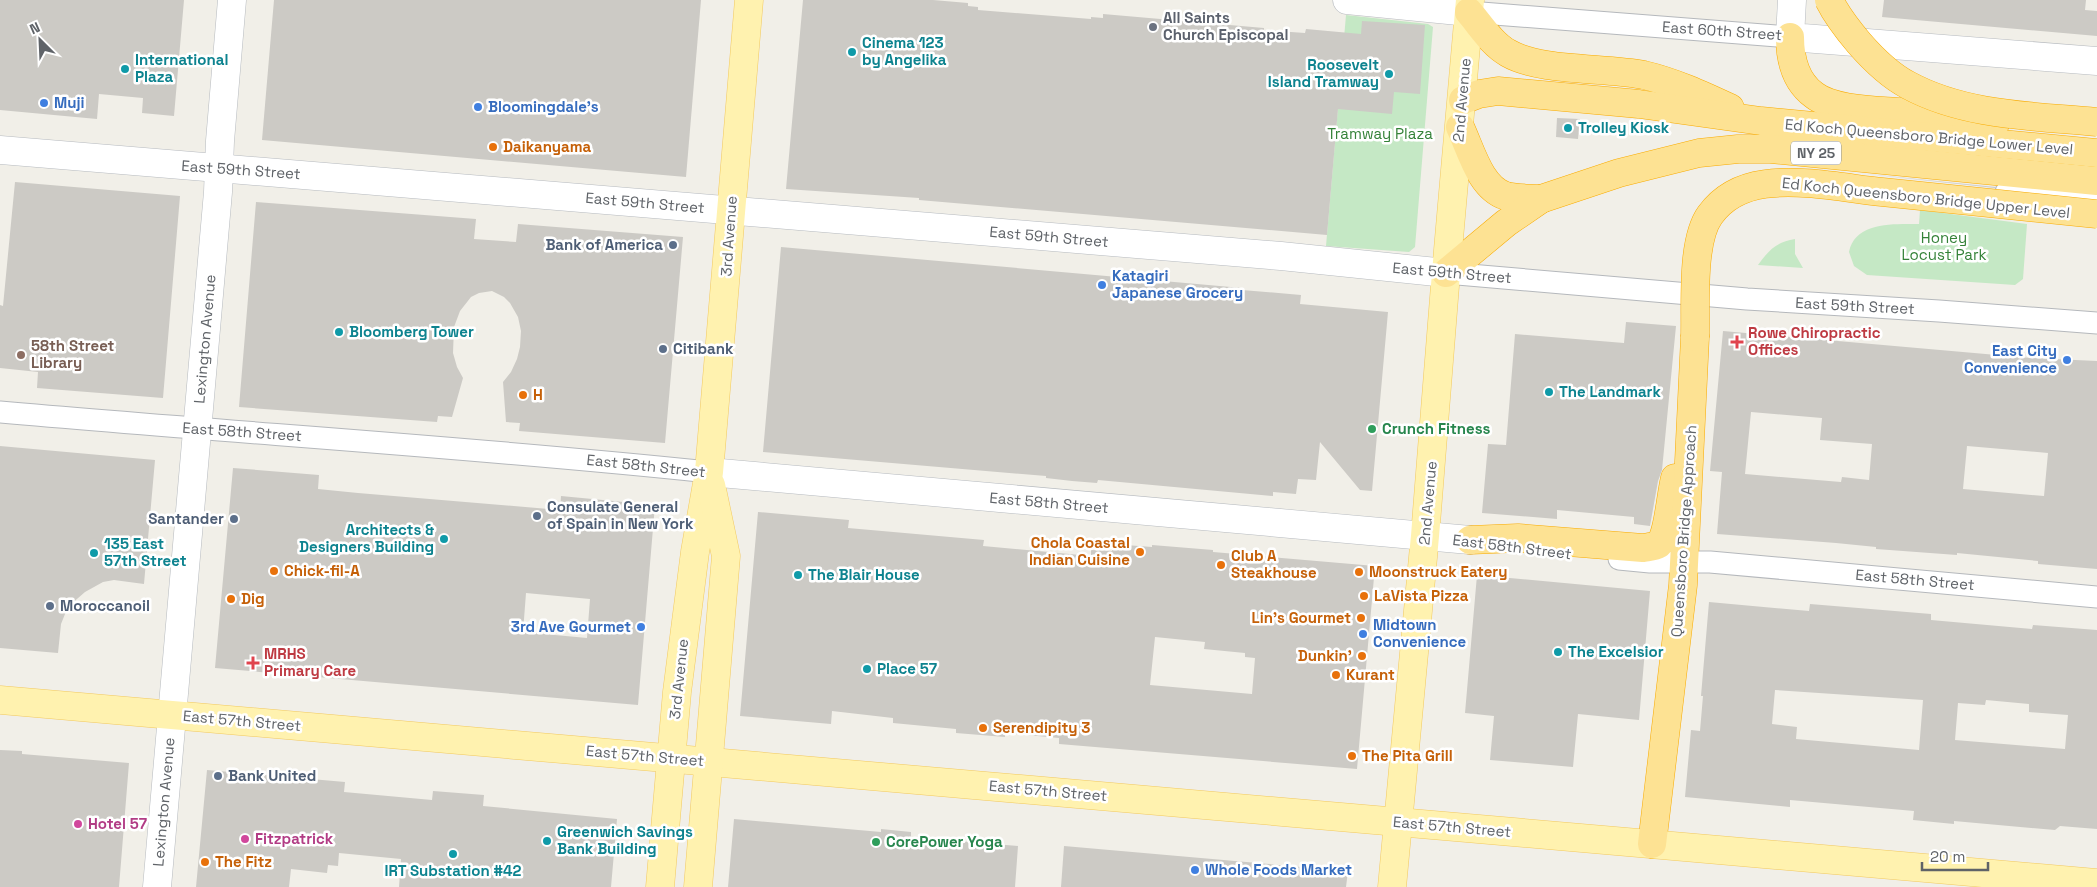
<svg xmlns="http://www.w3.org/2000/svg" width="2097" height="887" font-family="'Space Grotesk',sans-serif">
  <rect width="100%" height="100%" fill="#f1efe8"/>
  <g fill="#c5e8c5">
    <polygon points="1346,15 1428,24 1433,27 1415,247 1409,252 1326,246"/>
    <path d="M1920,210L2027,224L2023,279L2015,285L1867,275L1854,266L1849,252C1855,221 1896,224 1919,224Z"/>
    <path d="M1795,239V254L1803,268L1758,265C1769,250 1776,242 1795,239Z"/>
  </g>
  <g fill="#cccac5" fill-rule="evenodd">
    <polygon points="0,0 184,0 174,116 142,113 143,98 99,94 97,119 0,110"/>
    <polygon points="274,0 701,0 686,177 262,140"/>
    <polygon points="803,0 933,0 968,3 968,6 978,7 978,10 1091,19 1091,17 1103,18 1103,14 1264,28 1264,30 1305,33 1306,29 1361,34 1362,21 1425,25 1420,94 1394,92 1392,114 1338,109 1327,235 919,200 919,198 786,189"/>
    <polygon points="1884,0 2086,0 2085,10 2097,11 2097,36 1882,17"/>
    <polygon points="1557,118 1580,119 1578,139 1556,137"/>
    <polygon points="1858,173 1995,187 1995,188"/>
    <polygon points="15,182 180,196 163,398 37,388 38,372 0,368 0,305 3,306"/>
    <polygon points="256,202 476,219 474,239 516,242 518,224 683,237 665,443 519,431 520,423 506,422 503,382 511,372 517,359 520,347 521,331 518,317 510,303 504,297 492,291 479,293 471,297 460,311 454,327 453,353 457,367 463,378 452,417 438,416 437,422 239,407"/>
    <polygon points="781,247 1242,288 1242,290 1301,295 1300,304 1388,312 1372,491 1360,490 1320,442 1316,480 1298,479 1296,494 1273,492 1273,496 1098,480 1097,483 1072,481 1046,478 1046,476 763,452"/>
    <polygon points="1626,322 1676,326 1662,470 1658,481 1650,526 1634,524 1634,517 1557,510 1557,519 1482,513 1488,444 1506,445 1515,334 1624,343"/>
    <path d="M1723,331L2031,358L2097,361V569L2038,564V561L1957,553V555L1876,549V547L1836,543L1717,534L1722,472L1710,471ZM1751,412L1822,418L1820,440L1872,444L1869,480L1842,477L1841,482L1745,474ZM1967,446L2048,453L2044,496L1963,489Z"/>
    <polygon points="0,446 155,460 144,584 114,580 103,582 85,592 70,605 65,614 61,624 58,653 0,648"/>
    <path d="M233,468L319,475L318,489L358,493L560,510L561,496L655,505L638,705L215,668ZM526,593L590,599L587,638L523,632Z"/>
    <path d="M758,512L849,520L848,528L984,540L983,546L1091,556V550L1112,551V544L1152,547V545L1213,550V552L1375,566L1357,769L1059,744V738L1005,733V737L956,733V729L893,723V718L832,711L831,724L740,716ZM1155,637L1205,642L1204,649L1245,653V657L1255,658L1252,694L1150,685Z"/>
    <polygon points="1477,575 1650,591 1639,720 1578,714 1573,767 1490,760 1494,716 1465,713"/>
    <path d="M1709,602L1809,611L1810,604L1931,614V620L2032,629L2033,625L2097,630V829L2060,826L2055,830L1954,821V824L1913,820L1914,811L1790,800V807L1685,797L1691,730L1700,731L1703,696H1701ZM1775,690L1923,700L1919,750L1796,739L1797,727L1772,724ZM1986,700L2029,704V712L2068,715L2065,749L1955,740L1958,703L1985,705Z"/>
    <polygon points="0,750 22,751 22,754 129,763 119,887 0,887"/>
    <polygon points="207,770 345,782 344,792 432,800 433,791 484,795 483,806 617,819 611,887 399,887 401,859 339,853 338,866 328,865 327,873 291,869 289,887 196,887"/>
    <polygon points="734,819 881,832 881,829 911,832 911,837 1018,846 1015,887 728,887"/>
    <polygon points="1064,846 1348,871 1346,887 1061,887"/>
  </g>
  <g fill="none" stroke-linecap="round" stroke-linejoin="round">
    <defs>
      <g id="street">
        <polyline points="1469,12 1790,37"/>
        <polyline points="2006,192 2097,199"/>
        <polyline points="1446,273 1747,299 1939,311 2097,323"/>
        <path d="M0,412C236,433 473,447 709,472"/>
        <polyline points="1619,559 1650,562 1710,562 2097,597"/>
      </g>
      <g id="secondary">
        <polyline points="1347,0 1469,12"/>
        <polyline points="1792,0 1790,37 2097,61"/>
        <polyline points="0,150 1281,256 1446,273"/>
        <polyline points="709,472 1470,540"/>
        <polyline points="157,887 218,192 220,141 232,0"/>
      </g>
      <g id="primary">
        <polyline points="0,700 2097,883"/>
        <polyline points="660,887 677,692 695,552 709,472 749,0"/>
        <polyline points="698,887 726,556 711,485"/>
        <polyline points="1392,887 1425,536 1446,273 1470,0"/>
      </g>
      <g id="highway">
        <path d="M1469,12C1481,26 1492,44 1508,53C1541,72 1605,67 1644,75C1674,82 1702,95 1730,108"/>
        <path d="M1790,37C1790,59 1795,81 1814,95C1833,110 1876,110 1900,112C1932,116 1964,119 1996,122"/>
        <polyline points="1463,100 1479,94 1498,91 1639,104 1761,121 2097,153"/>
        <path d="M1460,127C1471,150 1480,188 1506,196C1517,199 1530,198 1541,199"/>
        <polyline points="1446,273 1506,223 1541,199 1619,173 1699,153 1738,149 1771,149 2097,181"/>
        <path d="M1470,540L1518,538L1643,548C1648,547 1654,547 1659,544C1668,537 1671,492 1675,478"/>
        <polyline points="1652,844 1683,585 1695,337"/>
      </g>
    </defs>
    <use href="#street" stroke="#b5b8bc" stroke-width="23"/>
    <use href="#secondary" stroke="#b6babf" stroke-width="29"/>
    <use href="#primary" stroke="#f2c960" stroke-width="29"/>
    <use href="#highway" stroke="#f9ab00" stroke-width="29"/>
    <use href="#street" stroke="#fff" stroke-width="21"/>
    <use href="#secondary" stroke="#fff" stroke-width="28"/>
    <use href="#primary" stroke="#fff2af" stroke-width="28"/>
    <use href="#highway" stroke="#fde293" stroke-width="28"/>
    <defs>
      <g id="highway-bridge">
        <path d="M1829,0C1837,16 1848,30 1859,43C1873,59 1889,75 1908,85C1965,116 2034,116 2097,122"/>
        <path d="M1695,337C1696,305 1691,241 1710,215C1723,197 1743,187 1765,184C1801,179 1845,188 1882,192C1954,199 2025,207 2097,214"/>
      </g>
    </defs>
    <use href="#highway-bridge" stroke="#f9ab00" stroke-width="29" stroke-linecap="butt"/>
    <use href="#highway-bridge" stroke="#fde293" stroke-width="28"/>
  </g>
  <circle fill="#6b7280" stroke="#fff" stroke-width="2" cx="1153" cy="27" r="5"/>
  <g fill="#0f9aa8" stroke="#fff" stroke-width="2">
    <circle cx="852" cy="52" r="5"/>
    <circle cx="125" cy="69" r="5"/>
    <circle cx="1389" cy="74" r="5"/>
    <circle cx="1568" cy="128" r="5"/>
    <circle cx="339" cy="332" r="5"/>
    <circle cx="1549" cy="392" r="5"/>
    <circle cx="444" cy="539" r="5"/>
    <circle cx="94" cy="553" r="5"/>
    <circle cx="798" cy="575" r="5"/>
    <circle cx="1558" cy="652" r="5"/>
    <circle cx="867" cy="669" r="5"/>
    <circle cx="547" cy="841" r="5"/>
    <circle cx="453" cy="854" r="5"/>
  </g>
  <g fill="#3f7fe0" stroke="#fff" stroke-width="2">
    <circle cx="44" cy="103" r="5"/>
    <circle cx="478" cy="107" r="5"/>
    <circle cx="1102" cy="285" r="5"/>
    <circle cx="2067" cy="360" r="5"/>
    <circle cx="641" cy="627" r="5"/>
    <circle cx="1363" cy="634" r="5"/>
    <circle cx="1195" cy="870" r="5"/>
  </g>
  <g fill="#e8710a" stroke="#fff" stroke-width="2">
    <circle cx="493" cy="147" r="5"/>
    <circle cx="523" cy="395" r="5"/>
    <circle cx="1140" cy="552" r="5"/>
    <circle cx="1221" cy="565" r="5"/>
    <circle cx="274" cy="571" r="5"/>
    <circle cx="1359" cy="572" r="5"/>
    <circle cx="1364" cy="596" r="5"/>
    <circle cx="231" cy="599" r="5"/>
    <circle cx="1361" cy="618" r="5"/>
    <circle cx="1362" cy="656" r="5"/>
    <circle cx="1336" cy="675" r="5"/>
    <circle cx="983" cy="728" r="5"/>
    <circle cx="1352" cy="756" r="5"/>
    <circle cx="205" cy="862" r="5"/>
  </g>
  <g fill="#5c6f8a" stroke="#fff" stroke-width="2">
    <circle cx="673" cy="245" r="5"/>
    <circle cx="663" cy="349" r="5"/>
    <circle cx="537" cy="516" r="5"/>
    <circle cx="234" cy="519" r="5"/>
    <circle cx="50" cy="606" r="5"/>
    <circle cx="218" cy="776" r="5"/>
  </g>
  <g fill="#e0444e" stroke="#fff" stroke-width="2">
    <path d="M1734.5 334.5h5v5h5v5h-5v5h-5v-5h-5v-5h5z"/>
    <path d="M250.5 655.5h5v5h5v5h-5v5h-5v-5h-5v-5h5z"/>
  </g>
  <circle fill="#8d6e63" stroke="#fff" stroke-width="2" cx="21" cy="355" r="5"/>
  <g fill="#2e9e5b" stroke="#fff" stroke-width="2">
    <circle cx="1372" cy="429" r="5"/>
    <circle cx="876" cy="842" r="5"/>
  </g>
  <g fill="#d1479c" stroke="#fff" stroke-width="2">
    <circle cx="78" cy="824" r="5"/>
    <circle cx="245" cy="839" r="5"/>
  </g>
  <g text-anchor="middle" stroke-width="5" stroke-linejoin="round" paint-order="stroke">
    <rect fill="#fff" stroke="#8f9295" stroke-width="1" x="1791" y="141.5" width="50" height="23" rx="4"/>
    <g font-size="14" font-weight="bold" fill="#5f6368">
      <text x="1816" y="158">NY 25</text>
    </g>
    <g font-size="15" font-weight="bold" fill="#5b616d" stroke="#fff" text-anchor="start">
      <text x="1163" y="23">All Saints<tspan x="1163" dy="17">Church Episcopal</tspan></text>
    </g>
    <g font-size="15" fill="#5f6368" stroke="#fff">
      <text transform="translate(1722 31) rotate(4)" y="5">East 60th Street</text>
      <text transform="translate(1462 100) rotate(-85)" y="5">2nd Avenue</text>
      <text transform="translate(1929 137) rotate(5)" y="5">Ed Koch Queensboro Bridge Lower Level</text>
      <text transform="translate(241 170) rotate(4)" y="5">East 59th Street</text>
      <text transform="translate(1926 198) rotate(6)" y="5">Ed Koch Queensboro Bridge Upper Level</text>
      <text transform="translate(645 203) rotate(5)" y="5">East 59th Street</text>
      <text transform="translate(729 236) rotate(-86)" y="5">3rd Avenue</text>
      <text transform="translate(1049 237) rotate(5)" y="5">East 59th Street</text>
      <text transform="translate(1452 273) rotate(5)" y="5">East 59th Street</text>
      <text transform="translate(1855 306) rotate(3)" y="5">East 59th Street</text>
      <text transform="translate(205 339) rotate(-85)" y="5">Lexington Avenue</text>
      <text transform="translate(242 432) rotate(4)" y="5">East 58th Street</text>
      <text transform="translate(646 466) rotate(6)" y="5">East 58th Street</text>
      <text transform="translate(1049 503) rotate(5)" y="5">East 58th Street</text>
      <text transform="translate(1428 503) rotate(-85)" y="5">2nd Avenue</text>
      <text transform="translate(1684 531) rotate(-86)" y="5">Queensboro Bridge Approach</text>
      <text transform="translate(1512 547) rotate(7)" y="5">East 58th Street</text>
      <text transform="translate(1915 580) rotate(5)" y="5">East 58th Street</text>
      <text transform="translate(679 679) rotate(-84)" y="5">3rd Avenue</text>
      <text transform="translate(242 721) rotate(5)" y="5">East 57th Street</text>
      <text transform="translate(645 756) rotate(5)" y="5">East 57th Street</text>
      <text transform="translate(1048 791) rotate(5)" y="5">East 57th Street</text>
      <text transform="translate(164 802) rotate(-85)" y="5">Lexington Avenue</text>
      <text transform="translate(1452 827) rotate(5)" y="5">East 57th Street</text>
    </g>
    <g font-size="15" font-weight="bold" fill="#0d838f" stroke="#fff" text-anchor="start">
      <text x="862" y="48">Cinema 123<tspan x="862" dy="17">by Angelika</tspan></text>
      <text x="135" y="65">International<tspan x="135" dy="17">Plaza</tspan></text>
      <text x="1379" y="70" text-anchor="end">Roosevelt<tspan x="1379" dy="17">Island Tramway</tspan></text>
      <text x="1578" y="133">Trolley Kiosk</text>
      <text x="349" y="337">Bloomberg Tower</text>
      <text x="1559" y="397">The Landmark</text>
      <text x="434" y="535" text-anchor="end">Architects &amp;<tspan x="434" dy="17">Designers Building</tspan></text>
      <text x="104" y="549">135 East<tspan x="104" dy="17">57th Street</tspan></text>
      <text x="808" y="580">The Blair House</text>
      <text x="1568" y="657">The Excelsior</text>
      <text x="877" y="674">Place 57</text>
      <text x="557" y="837">Greenwich Savings<tspan x="557" dy="17">Bank Building</tspan></text>
      <text x="453" y="876" text-anchor="middle">IRT Substation #42</text>
    </g>
    <g font-size="15" font-weight="bold" fill="#366cbe" stroke="#fff" text-anchor="start">
      <text x="54" y="108">Muji</text>
      <text x="488" y="112">Bloomingdale's</text>
      <text x="1112" y="281">Katagiri<tspan x="1112" dy="17">Japanese Grocery</tspan></text>
      <text x="2057" y="356" text-anchor="end">East City<tspan x="2057" dy="17">Convenience</tspan></text>
      <text x="1373" y="630">Midtown<tspan x="1373" dy="17">Convenience</tspan></text>
      <text x="631" y="632" text-anchor="end">3rd Ave Gourmet</text>
      <text x="1205" y="875">Whole Foods Market</text>
    </g>
    <g font-size="15" fill="#348238" stroke="#fff">
      <text x="1380" y="139">Tramway Plaza</text>
      <text x="1944" y="243">Honey<tspan x="1944" dy="17">Locust Park</tspan></text>
    </g>
    <g font-size="15" font-weight="bold" fill="#c56008" stroke="#fff" text-anchor="start">
      <text x="503" y="152">Daikanyama</text>
      <text x="533" y="400">H</text>
      <text x="1130" y="548" text-anchor="end">Chola Coastal<tspan x="1130" dy="17">Indian Cuisine</tspan></text>
      <text x="1231" y="561">Club A<tspan x="1231" dy="17">Steakhouse</tspan></text>
      <text x="284" y="576">Chick-fil-A</text>
      <text x="1369" y="577">Moonstruck Eatery</text>
      <text x="1374" y="601">LaVista Pizza</text>
      <text x="241" y="604">Dig</text>
      <text x="1351" y="623" text-anchor="end">Lin's Gourmet</text>
      <text x="1352" y="661" text-anchor="end">Dunkin'</text>
      <text x="1346" y="680">Kurant</text>
      <text x="993" y="733">Serendipity 3</text>
      <text x="1362" y="761">The Pita Grill</text>
      <text x="215" y="867">The Fitz</text>
    </g>
    <g font-size="15" font-weight="bold" fill="#4e5e75" stroke="#fff" text-anchor="start">
      <text x="663" y="250" text-anchor="end">Bank of America</text>
      <text x="673" y="354">Citibank</text>
      <text x="547" y="512">Consulate General<tspan x="547" dy="17">of Spain in New York</tspan></text>
      <text x="224" y="524" text-anchor="end">Santander</text>
      <text x="60" y="611">Moroccanoil</text>
      <text x="228" y="781">Bank United</text>
    </g>
    <g font-size="15" font-weight="bold" fill="#be3a42" stroke="#fff" text-anchor="start">
      <text x="1748" y="338">Rowe Chiropractic<tspan x="1748" dy="17">Offices</tspan></text>
      <text x="264" y="659">MRHS<tspan x="264" dy="17">Primary Care</tspan></text>
    </g>
    <g font-size="15" font-weight="bold" fill="#785e54" stroke="#fff" text-anchor="start">
      <text x="31" y="351">58th Street<tspan x="31" dy="17">Library</tspan></text>
    </g>
    <g font-size="15" font-weight="bold" fill="#27864d" stroke="#fff" text-anchor="start">
      <text x="1382" y="434">Crunch Fitness</text>
      <text x="886" y="847">CorePower Yoga</text>
    </g>
    <g font-size="15" font-weight="bold" fill="#b23c85" stroke="#fff" text-anchor="start">
      <text x="88" y="829">Hotel 57</text>
      <text x="255" y="844">Fitzpatrick</text>
    </g>
  </g>
  <g transform="translate(40 40) rotate(336)" stroke="#ffffff" stroke-width="4" paint-order="stroke">
  <path d="M0-4L9 19L0 12L-9 19Z" fill="#5f6368"/>
  <text y="-8" font-size="14" font-weight="bold" text-anchor="middle" fill="#5f6368">N</text>
  </g>
  <path d="M1922 862v8h66v-8" fill="none" stroke="#5f6368" stroke-width="2.5"/>
  <text x="1930" y="862" font-size="15" fill="#5f6368" stroke="#ffffff" stroke-width="4" paint-order="stroke">20 m</text>
</svg>
